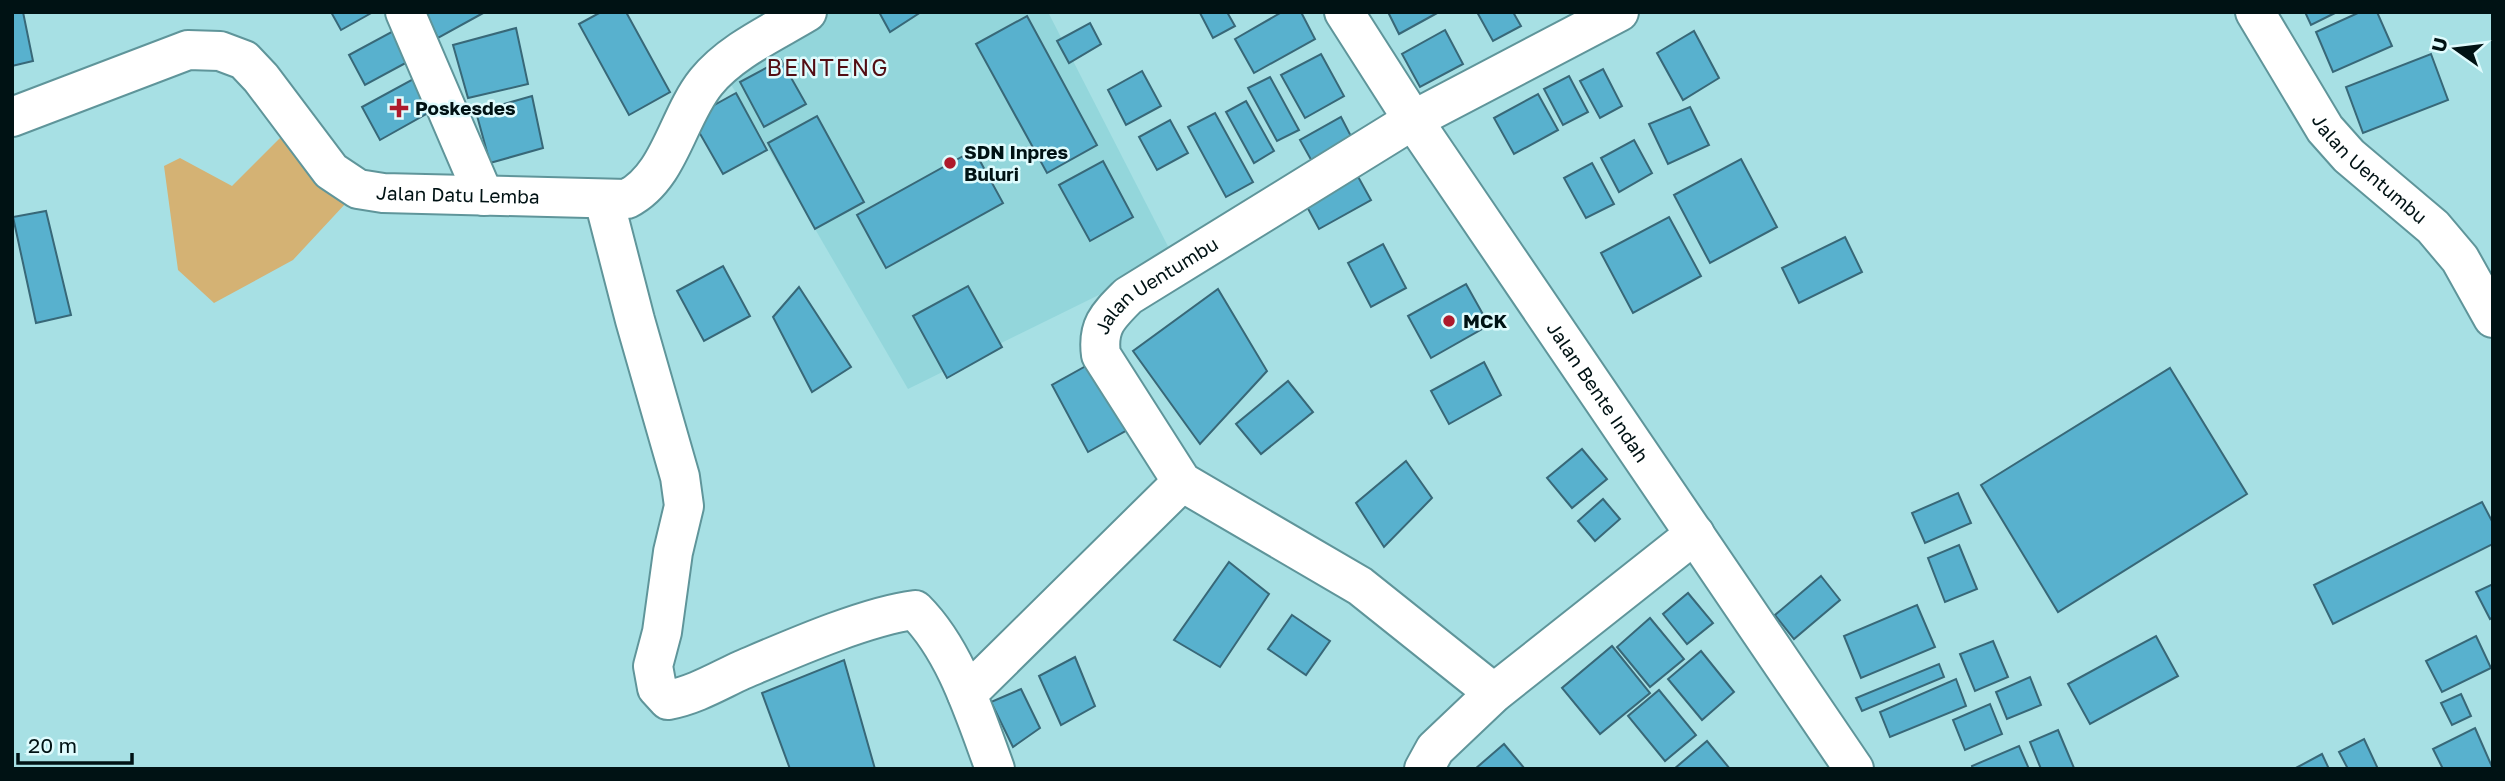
<svg xmlns="http://www.w3.org/2000/svg" width="2505" height="781" font-family="'Golos Text',sans-serif">
  <rect width="100%" height="100%" fill="#a7e0e4"/>
  <polygon fill="#93d6db" points="826,12 1048,12 1174,258 908,389 722,69"/>
  <polygon fill="#d4b274" points="283,135 346,203 293,260 214,303 178,270 164,166 180,158 232,186"/>
  <g fill="#58b1ce" stroke="#386878" stroke-width="2">
    <polygon points="12,12 23,12 33,61 12,66"/>
    <polygon points="331,12 373,12 341,30"/>
    <polygon points="424,12 485,12 438,38"/>
    <polygon points="601,12 626,12 670,92 629,115 579,24"/>
    <polygon points="879,12 921,12 890,32"/>
    <polygon points="1227,12 1235,26 1213,38 1200,13"/>
    <polygon points="1282,12 1301,12 1315,39 1254,73 1235,39"/>
    <polygon points="1388,12 1439,12 1399,34"/>
    <polygon points="1477,12 1513,12 1521,26 1493,41"/>
    <polygon points="2305,12 2337,12 2311,25"/>
    <polygon points="2360,12 2377,12 2392,46 2333,72 2316,32"/>
    <polygon points="1027,16 1097,145 1047,173 976,44"/>
    <polygon points="1090,23 1101,44 1069,63 1057,41"/>
    <polygon points="516,28 528,84 468,98 453,45"/>
    <polygon points="397,29 413,59 365,85 349,55"/>
    <polygon points="1445,30 1463,64 1420,87 1402,54"/>
    <polygon points="1694,31 1719,78 1683,100 1657,53"/>
    <polygon points="1321,54 1344,96 1305,118 1281,75"/>
    <polygon points="2431,54 2448,100 2363,133 2346,87"/>
    <polygon points="781,60 806,104 764,127 740,82"/>
    <polygon points="1603,69 1622,106 1600,118 1580,81"/>
    <polygon points="1142,71 1161,106 1126,125 1108,90"/>
    <polygon points="1569,76 1588,112 1563,125 1544,89"/>
    <polygon points="417,77 435,109 380,140 362,107"/>
    <polygon points="1270,77 1299,130 1277,141 1248,88"/>
    <polygon points="736,93 767,150 723,174 691,118"/>
    <polygon points="1538,94 1558,130 1514,154 1494,118"/>
    <polygon points="532,96 543,148 490,163 476,112"/>
    <polygon points="1246,101 1274,151 1254,163 1226,112"/>
    <polygon points="1690,107 1709,145 1668,164 1649,124"/>
    <polygon points="1215,113 1253,182 1226,197 1188,127"/>
    <polygon points="817,116 864,202 815,229 768,143"/>
    <polygon points="1341,117 1354,142 1314,165 1300,140"/>
    <polygon points="1170,120 1188,153 1157,170 1139,137"/>
    <polygon points="1634,140 1652,173 1619,192 1601,158"/>
    <polygon points="974,150 1003,203 886,268 857,215"/>
    <polygon points="1741,159 1777,227 1710,263 1674,195"/>
    <polygon points="1103,161 1133,217 1090,241 1059,185"/>
    <polygon points="1592,163 1614,204 1586,218 1564,178"/>
    <polygon points="1351,164 1371,200 1319,229 1299,192"/>
    <polygon points="46,211 71,315 36,323 13,217"/>
    <polygon points="1669,217 1701,276 1633,313 1601,253"/>
    <polygon points="1845,237 1862,272 1799,303 1782,268"/>
    <polygon points="1383,244 1406,288 1371,307 1348,263"/>
    <polygon points="723,266 750,316 704,341 677,291"/>
    <polygon points="1466,284 1489,325 1431,358 1408,316"/>
    <polygon points="968,286 1002,347 947,378 913,316"/>
    <polygon points="799,287 851,367 812,392 773,317"/>
    <polygon points="1218,289 1267,371 1200,444 1133,351"/>
    <polygon points="1093,362 1129,429 1088,452 1052,385"/>
    <polygon points="1484,362 1501,395 1449,424 1431,391"/>
    <polygon points="2170,368 2247,494 2058,612 1981,485"/>
    <polygon points="1288,381 1313,412 1261,454 1236,424"/>
    <polygon points="1582,449 1607,479 1572,508 1547,478"/>
    <polygon points="1406,461 1432,498 1384,547 1356,503"/>
    <polygon points="1958,493 1971,523 1925,543 1912,513"/>
    <polygon points="1603,499 1620,519 1595,541 1578,521"/>
    <polygon points="2482,502 2493,523 2493,544 2333,624 2314,585"/>
    <polygon points="1959,545 1977,589 1945,602 1928,558"/>
    <polygon points="1229,562 1269,594 1220,667 1174,640"/>
    <polygon points="1821,576 1840,600 1794,639 1775,615"/>
    <polygon points="2493,584 2493,617 2490,619 2476,592"/>
    <polygon points="1688,593 1713,623 1687,644 1663,614"/>
    <polygon points="1917,605 1935,647 1861,678 1844,636"/>
    <polygon points="1292,615 1330,641 1306,675 1268,649"/>
    <polygon points="1650,618 1684,659 1650,687 1617,647"/>
    <polygon points="2156,636 2178,676 2090,724 2068,684"/>
    <polygon points="2476,636 2491,668 2442,692 2426,661"/>
    <polygon points="1993,641 2008,677 1975,691 1960,654"/>
    <polygon points="1612,646 1650,693 1600,734 1562,688"/>
    <polygon points="1701,651 1734,692 1702,720 1668,679"/>
    <polygon points="1075,657 1095,706 1061,725 1039,676"/>
    <polygon points="844,660 875,769 790,769 762,693"/>
    <polygon points="1939,664 1944,677 1862,711 1856,698"/>
    <polygon points="2030,677 2041,705 2007,719 1996,692"/>
    <polygon points="1956,679 1966,706 1890,737 1880,712"/>
    <polygon points="1021,689 1040,728 1013,747 991,702"/>
    <polygon points="1659,690 1696,735 1665,761 1628,716"/>
    <polygon points="2461,694 2471,716 2452,725 2441,703"/>
    <polygon points="1990,704 2002,734 1965,750 1953,720"/>
    <polygon points="2475,728 2493,769 2443,769 2433,749"/>
    <polygon points="2058,730 2074,768 2041,769 2030,742"/>
    <polygon points="2364,739 2378,769 2348,769 2339,752"/>
    <polygon points="1707,741 1730,769 1674,769"/>
    <polygon points="1504,744 1525,769 1475,769"/>
    <polygon points="2019,746 2029,769 1973,769 1972,766"/>
    <polygon points="2322,754 2329,769 2294,769"/>
  </g>
  <g fill="none" stroke-linecap="round" stroke-linejoin="round">
    <defs>
      <g id="minor">
        <polyline points="405,12 484,196"/>
        <path id="s1" d="M1344,12L1413,120L1854,769"/>
        <path id="s2" d="M2255,12L2325,129L2349,156L2433,227L2460,259L2493,318"/>
        <path id="s3" d="M12,117L188,50L220,51L244,60L261,78L331,171L358,189L383,193L627,199C670,177 677,118 706,82C731,51 774,32 807,12"/>
        <path d="M604,200L635,320L680,477L684,506L673,552L662,632L653,666L657,688L668,700C695,695 718,681 742,670C789,650 866,616 915,610C956,651 975,715 995,769"/>
        <path id="s4" d="M1494,693L1360,586L1182,482L1101,355C1097,326 1108,316 1128,296L1413,120L1619,12"/>
        <polyline points="967,694 1182,482"/>
        <polyline points="1424,769 1435,749 1494,693 1695,534"/>
      </g>
    </defs>
    <use href="#minor" stroke="#5f959a" stroke-width="42"/>
    <use href="#minor" stroke="#fff" stroke-width="38"/>
  </g>
  <g fill="#ae1a2c" stroke="#dffbfd" stroke-width="2.5">
    <path d="M395.5 97.5h7v7h7v7h-7v7h-7v-7h-7v-7h7z"/>
    <circle cx="950" cy="163" r="7"/>
    <circle cx="1449" cy="321" r="7"/>
  </g>
  <g text-anchor="middle" stroke-width="5" stroke-linejoin="round" paint-order="stroke">
    <g font-size="19" font-weight="bold" fill="#001214" stroke="#dffbfd" text-anchor="start">
      <text x="415" y="115">Poskesdes</text>
      <text x="964" y="159">SDN Inpres<tspan x="964" dy="22">Buluri</tspan></text>
      <text x="1463" y="328">MCK</text>
    </g>
    <g font-size="19" fill="#001214" stroke="#dffbfd">
      <text dy="7" stroke="none"><textPath href="#s2" startOffset="196">Jalan Uentumbu</textPath></text>
      <text dy="7" stroke="none"><textPath href="#s3" startOffset="520">Jalan Datu Lemba</textPath></text>
      <text dy="7" stroke="none"><textPath href="#s4" startOffset="625">Jalan Uentumbu</textPath></text>
      <text dy="7" stroke="none"><textPath href="#s1" startOffset="457">Jalan Bente Indah</textPath></text>
    </g>
    <g font-size="23" letter-spacing="2" fill="#530d13" stroke="#dffbfd">
      <text x="828" y="76">BENTENG</text>
    </g>
  </g>
  <rect width="2505" height="781" fill="none" stroke="#001214" stroke-width="28"/>
  <g transform="translate(2456 49) rotate(284)" stroke="#dffbfd" stroke-width="5" paint-order="stroke">
  <path d="M0-5L12 26L0 18L-12 26Z" fill="#001214"/>
  <text y="-10" font-size="19" font-weight="bold" text-anchor="middle" fill="#001214">U</text>
  </g>
  <path d="M18 753v10h114v-10" fill="none" stroke="#001214" stroke-width="3.5"/>
  <text x="28" y="753" font-size="21" fill="#001214" stroke="#dffbfd" stroke-width="5" paint-order="stroke">20 m</text>
</svg>
